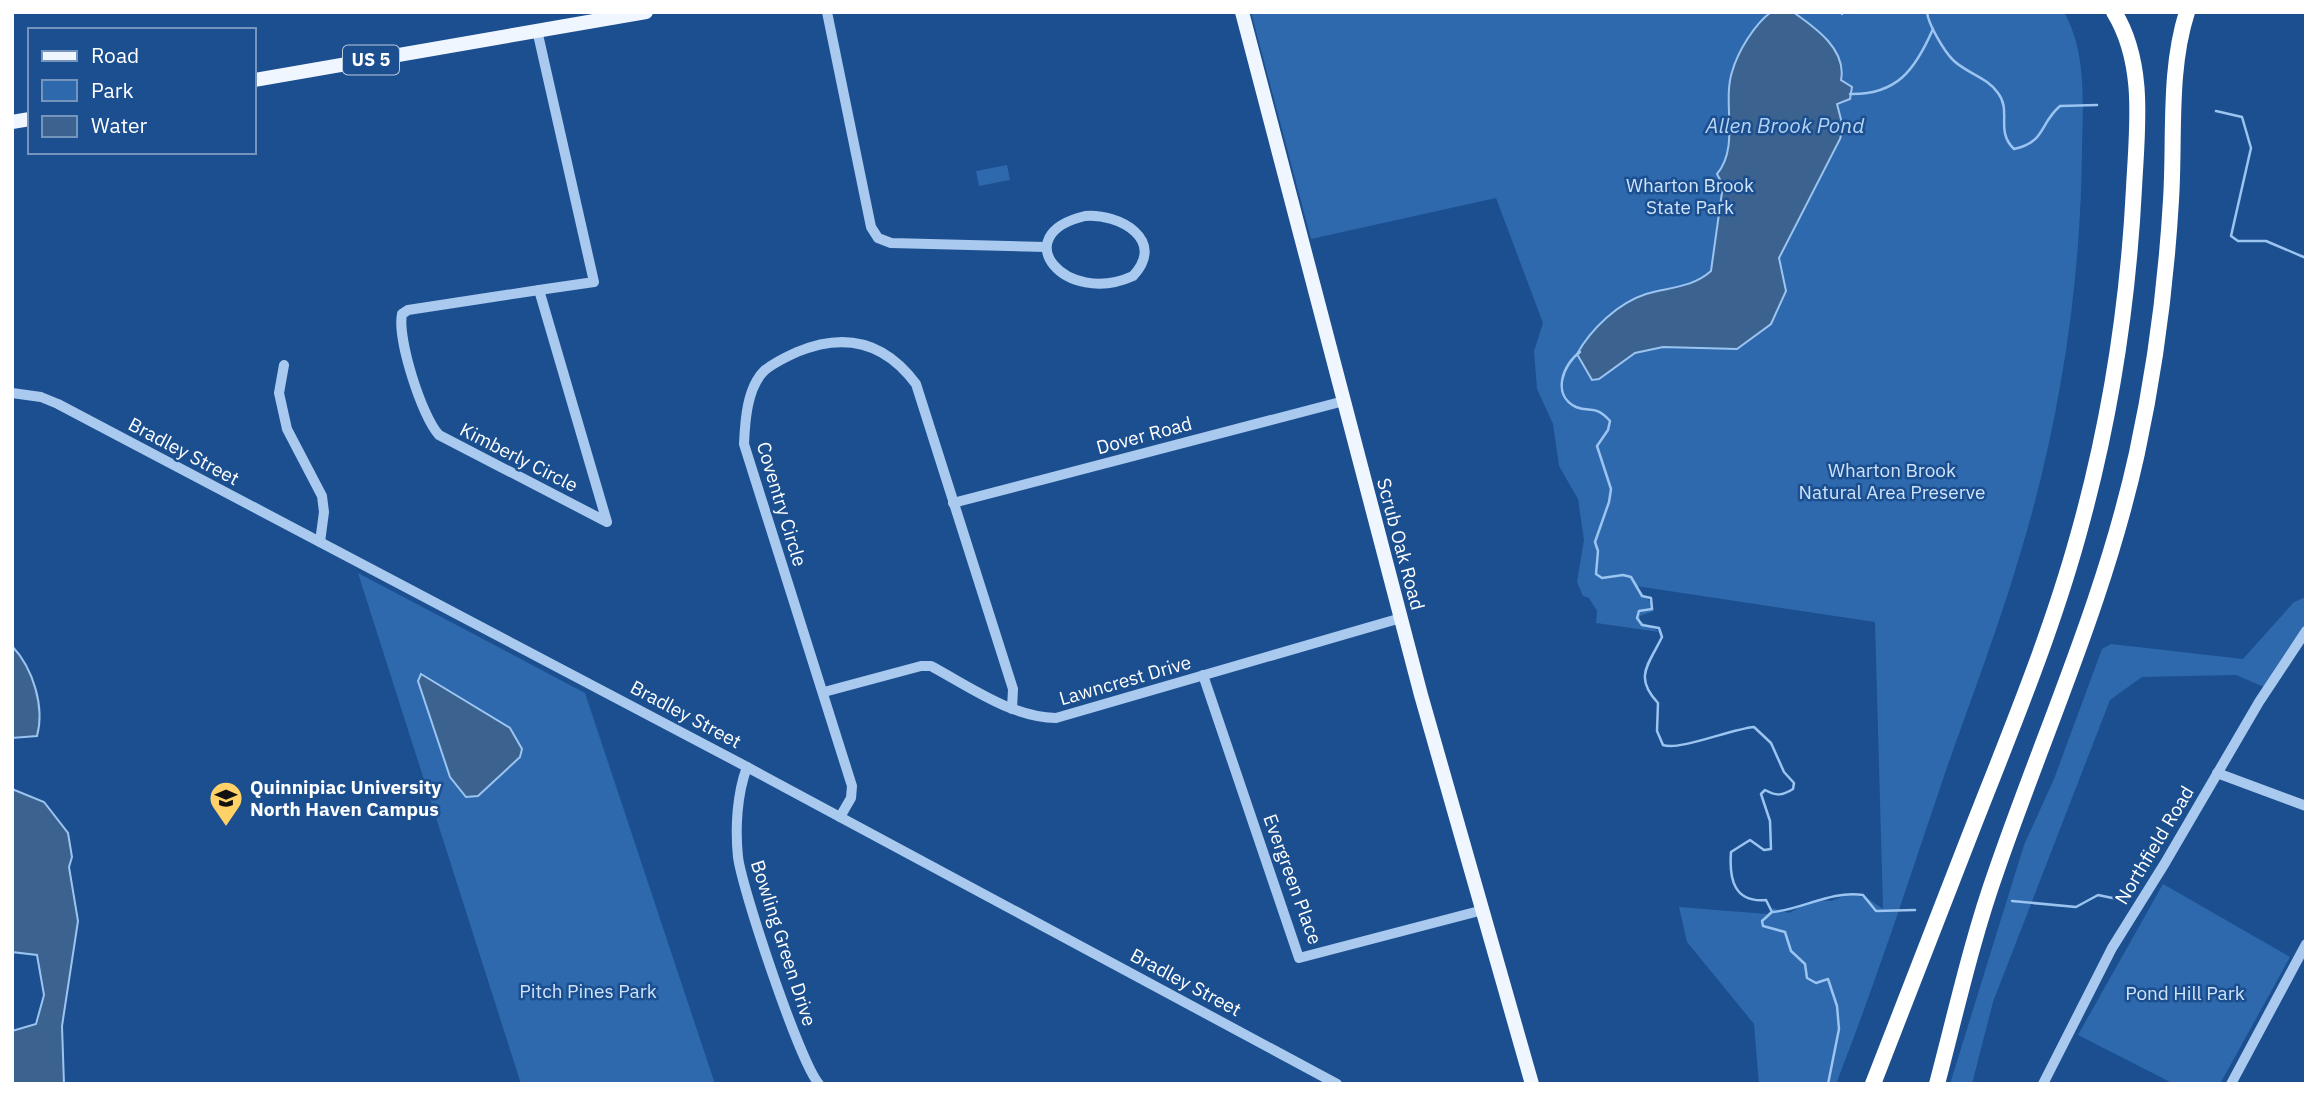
<svg xmlns="http://www.w3.org/2000/svg" width="2318" height="1096" font-family="'IBM Plex Sans',sans-serif">
  <rect width="100%" height="100%" fill="#1b4f8f"/>
  <g fill="#2e69ad">
    <path d="M1251,12H2064C2087,53 2083,104 2082,149C2081,283 2060,422 2021,551C1999,626 1971,699 1945,773C1910,877 1876,982 1836,1084H1759L1754,1024L1687,942L1679,907L1767,914L1773,908L1789,913L1813,900L1831,901L1849,894L1867,898L1883,909L1875,622L1636,586L1653,605L1654,611L1640,616V621L1660,632L1596,623L1597,611L1589,598L1583,596L1577,582L1584,540L1578,499L1559,466L1553,424L1537,389L1534,351L1543,323L1496,198L1311,239Z"/>
    <polygon points="1007,165 1010,180 979,186 976,171"/>
    <polygon points="358,573 585,693 715,1084 521,1084"/>
    <polygon points="2306,597 2306,627 2264,687 2236,675 2142,677 2110,700 1993,1002 1972,1084 1950,1084 2024,845 2054,779 2102,649 2111,644 2243,659 2294,602"/>
    <polygon points="2163,884 2290,957 2220,1084 2174,1084 2078,1035"/>
  </g>
  <g fill="#3c6290" stroke="#9cc4f0" stroke-width="2">
    <path d="M1771,12H1793C1816,28 1847,50 1841,80L1852,87L1850,99L1837,104L1843,127L1840,139L1779,258L1786,291L1771,324L1737,349L1663,347L1635,353L1599,379L1592,380L1577,354C1591,329 1618,303 1646,294C1669,287 1692,288 1711,271L1723,185L1717,174C1740,147 1722,103 1732,72C1738,51 1754,25 1771,12Z"/>
    <path d="M12,646C33,668 45,707 37,736L12,738Z"/>
    <polygon points="421,674 510,728 522,749 520,757 478,796 466,797 450,777 418,681"/>
    <polygon points="12,789 44,802 68,833 72,857 69,867 78,921 62,1026 64,1084 12,1084 12,1031 36,1024 44,995 37,955 12,952"/>
  </g>
  <g fill="none" stroke-linecap="round" stroke-linejoin="round">
    <g stroke="#9cc4f0" stroke-width="2.5">
      <path d="M1927,12C1928,24 1944,51 1953,60C1966,73 1987,77 1998,93C2012,111 1995,131 2014,149C2046,142 2039,124 2060,106L2097,105"/>
      <polyline points="1842,14 1843,12"/>
      <path d="M1850,94C1897,95 1915,70 1933,29"/>
      <polyline points="2216,111 2242,117 2251,148 2231,236 2238,241 2266,241 2306,258"/>
      <path d="M1580,352C1563,364 1551,395 1576,407C1590,413 1595,404 1610,421L1608,430L1597,446L1611,489L1609,502L1595,542L1598,551L1596,574L1602,578L1623,575L1631,577L1642,596L1651,598L1652,609L1639,611L1637,618L1642,625L1659,628L1662,637C1649,664 1633,677 1658,703L1657,731L1663,745C1679,751 1731,729 1754,727L1771,743L1784,772L1794,783L1793,789C1782,796 1776,796 1765,790L1761,794L1770,821L1771,849L1764,850L1750,840L1731,852C1729,879 1734,903 1766,900L1772,912L1762,921L1763,926L1785,932L1791,951L1805,964L1807,978L1816,983L1828,979L1837,1006L1839,1029L1828,1084"/>
      <polyline points="2012,901 2076,907 2098,895 2127,901"/>
      <path d="M1773,912C1803,909 1832,890 1863,895L1876,911L1915,910"/>
    </g>
    <g stroke="#a9c9ee" stroke-width="10">
      <polyline points="827,12 871,227 878,238 891,243 1046,247"/>
      <polyline points="537,30 594,282 539,290"/>
      <path d="M1085,216C1119,213 1167,240 1133,276C1065,307 1005,235 1085,216Z"/>
      <path d="M539,290L607,522L439,435C422,417 397,339 402,314L408,310Z"/>
      <polyline points="284,365 279,393 287,429 322,496 324,512 320,542"/>
      <polyline points="12,393 41,397 58,404 747,767 1337,1084"/>
      <polyline points="953,503 1344,401"/>
      <polyline points="1203,675 1299,958 1483,910"/>
      <path d="M824,692L921,666H931C970,687 1011,717 1056,718L1401,618"/>
      <path d="M747,767C737,794 735,828 738,857C742,889 800,1063 819,1084"/>
      <polyline points="2217,773 2306,806"/>
      <path d="M840,817L851,798L852,786L744,444C745,421 747,388 764,371C773,363 786,357 797,352C845,332 885,342 916,384L1013,689L1012,709"/>
      <polyline points="2043,1084 2112,948 2165,863 2259,702 2306,631"/>
      <polyline points="2231,1084 2306,944"/>
    </g>
    <g stroke="#f0f6ff" stroke-width="14">
      <polyline points="1242,12 1421,695 1532,1084"/>
      <polyline points="254,80 646,12"/>
      <polyline points="12,122 30,119"/>
    </g>
    <g stroke="#fff" stroke-width="16">
      <path d="M1873,1084C1906,1000 1938,916 1971,832C2009,735 2050,637 2078,536C2110,422 2128,306 2134,188C2137,129 2146,64 2114,12"/>
      <path d="M1937,1084C1956,1012 1972,939 1997,869C2045,730 2105,599 2137,453C2155,370 2166,285 2171,200C2175,139 2168,71 2187,12"/>
    </g>
  </g>
  <defs>
    <symbol id="university-pin" viewBox="-11 -11 22 30"><path d="M0 17L-7.5 6A9.5 9.5 0 1 1 7.5 6Z" fill="#ffd166" stroke="#1b4f8f"/><path d="M0-5L7-2L0 1L-7-2ZM-4 1L0 2.5L4 1V4Q0 6-4 4Z" fill="#111"/></symbol>
  </defs>
  <g fill-rule="evenodd">
    <use href="#university-pin" x="207" y="779" width="38" height="52"/>
  </g>
  <g text-anchor="middle" stroke-width="5" stroke-linejoin="round" paint-order="stroke">
    <rect fill="#1b4f8f" stroke="#bbcadd" stroke-width="2" x="343" y="45.5" width="56" height="29" rx="5"/>
    <g font-size="18" font-weight="bold" fill="#fff">
      <text x="371" y="66">US 5</text>
    </g>
    <g font-size="19" fill="#cfe3fa" stroke="#1b4f8f">
      <text x="1690" y="192">Wharton Brook<tspan x="1690" dy="22">State Park</tspan></text>
      <text x="1892" y="477">Wharton Brook<tspan x="1892" dy="22">Natural Area Preserve</tspan></text>
      <text x="588" y="998">Pitch Pines Park</text>
      <text x="2185" y="1000">Pond Hill Park</text>
    </g>
    <g font-size="19" fill="#fff" stroke="#1b4f8f">
      <text transform="translate(1144 435) rotate(-15)" y="7">Dover Road</text>
      <text transform="translate(184 451) rotate(28)" y="7">Bradley Street</text>
      <text transform="translate(519 457) rotate(27)" y="7">Kimberly Circle</text>
      <text transform="translate(782 504) rotate(73)" y="7">Coventry Circle</text>
      <text transform="translate(1401 544) rotate(75)" y="7">Scrub Oak Road</text>
      <text transform="translate(1125 680) rotate(-16)" y="7">Lawncrest Drive</text>
      <text transform="translate(686 714) rotate(28)" y="7">Bradley Street</text>
      <text transform="translate(2154 845) rotate(-59)" y="7">Northfield Road</text>
      <text transform="translate(1293 879) rotate(70)" y="7">Evergreen Place</text>
      <text transform="translate(784 943) rotate(72)" y="7">Bowling Green Drive</text>
      <text transform="translate(1186 982) rotate(28)" y="7">Bradley Street</text>
    </g>
    <g font-size="19" font-weight="bold" fill="#fff" stroke="#1b4f8f" text-anchor="start">
      <text x="250" y="794">Quinnipiac University<tspan x="250" dy="22">North Haven Campus</tspan></text>
    </g>
    <g font-size="21" font-style="italic" fill="#b5d3f5" stroke="#1b4f8f">
      <text x="1785" y="133">Allen Brook Pond</text>
    </g>
  </g>
  <rect width="2318" height="1096" fill="none" stroke="#ffffff" stroke-width="28"/>
  <rect x="28" y="28" width="228" height="126" fill="#1b4f8f" stroke="#7695bc" stroke-width="2"/>
  <rect x="42" y="51" width="35" height="10" fill="#f0f6ff" stroke="#7695bc" stroke-width="2"/>
  <text x="91" y="63" font-size="21" fill="#ffffff">Road</text>
  <rect x="42" y="80" width="35" height="21" fill="#2e69ad" stroke="#7695bc" stroke-width="2"/>
  <text x="91" y="98" font-size="21" fill="#ffffff">Park</text>
  <rect x="42" y="116" width="35" height="21" fill="#3c6290" stroke="#7695bc" stroke-width="2"/>
  <text x="91" y="133" font-size="21" fill="#ffffff">Water</text>
</svg>
